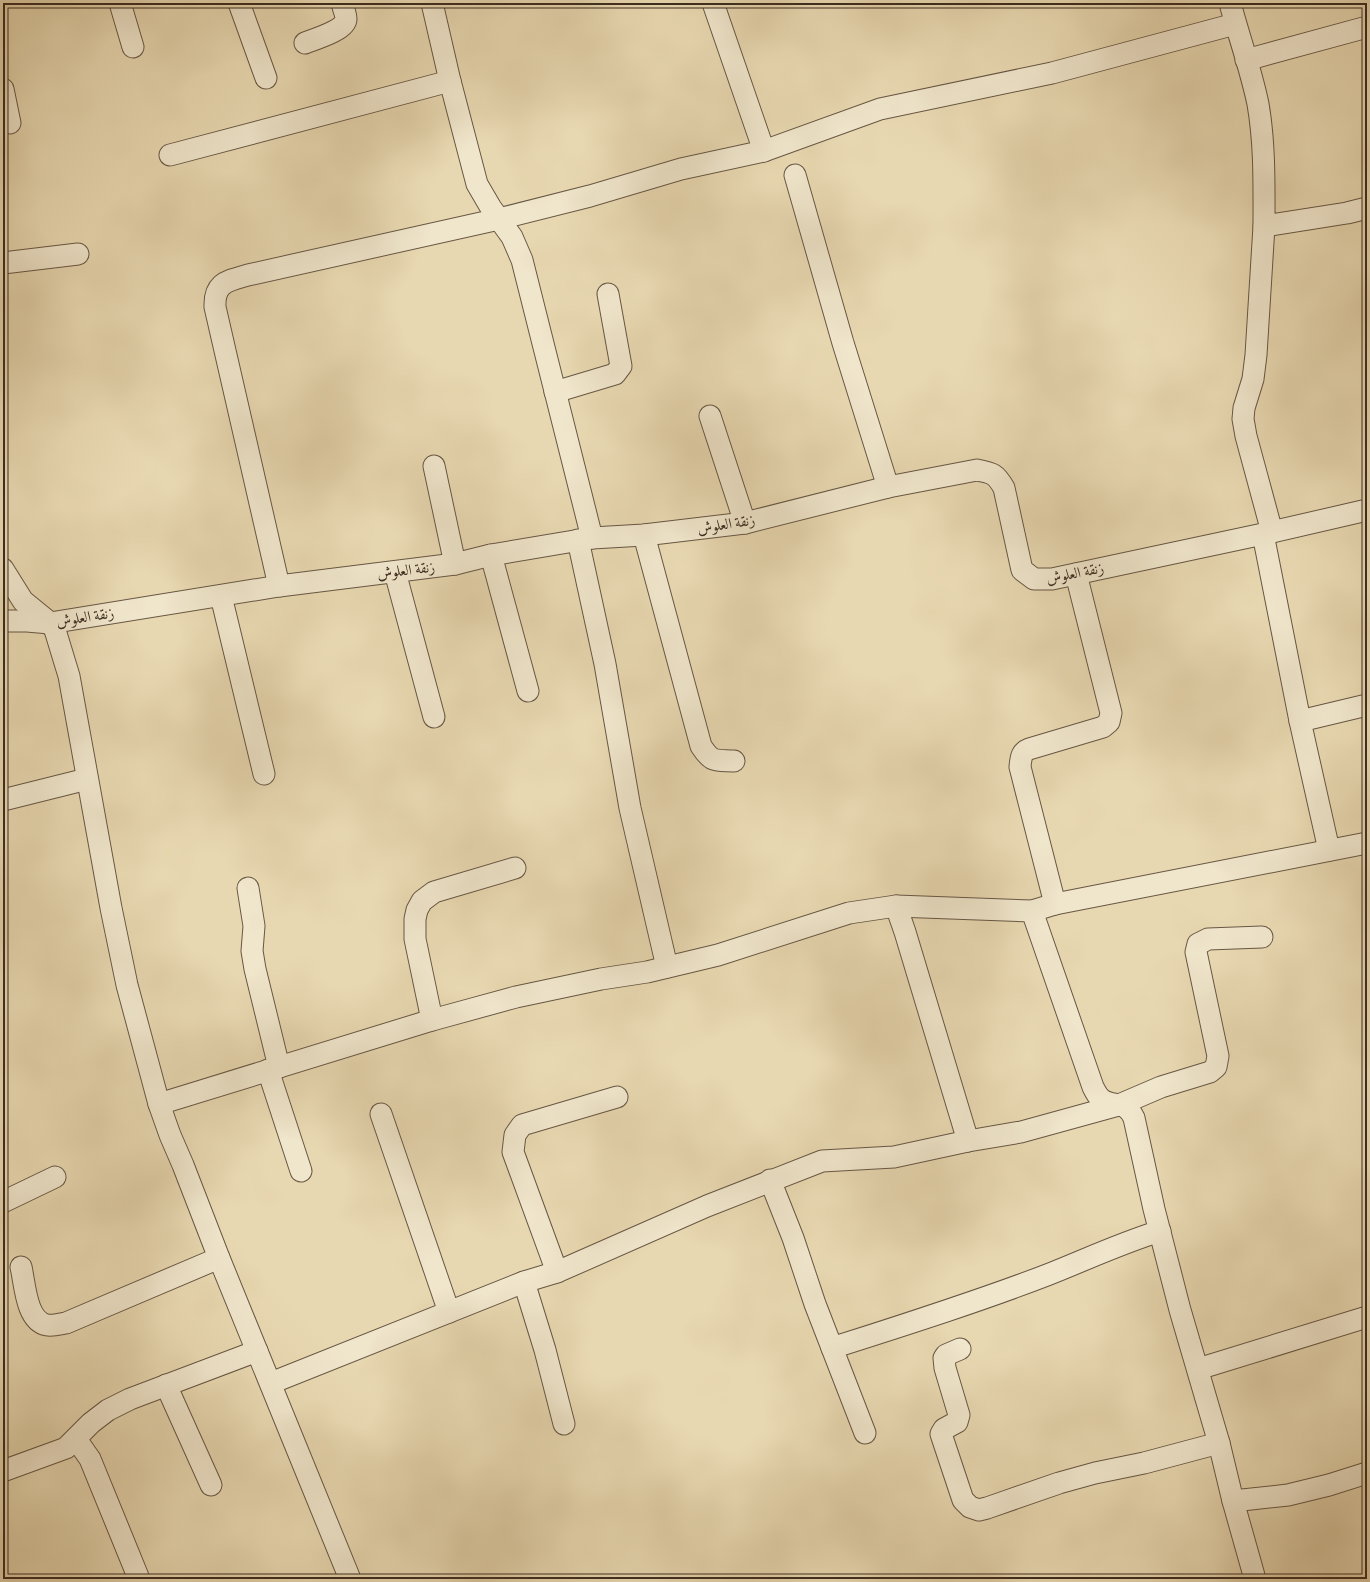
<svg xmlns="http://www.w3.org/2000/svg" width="1370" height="1582" font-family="'IM FELL French Canon',Amiri,serif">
  <rect width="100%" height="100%" fill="#e8d8b1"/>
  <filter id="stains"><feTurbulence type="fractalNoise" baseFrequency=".005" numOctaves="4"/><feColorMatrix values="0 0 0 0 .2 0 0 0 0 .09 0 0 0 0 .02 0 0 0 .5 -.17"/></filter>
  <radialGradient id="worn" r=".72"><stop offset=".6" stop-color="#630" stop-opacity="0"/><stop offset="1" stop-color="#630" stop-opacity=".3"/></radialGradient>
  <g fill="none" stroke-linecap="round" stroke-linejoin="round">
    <defs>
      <g id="minor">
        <polyline points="120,3 133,47"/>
        <polyline points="239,3 266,78"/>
        <polyline points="432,3 450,81 477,184 491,208 512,237 522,260 592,538"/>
        <polyline points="713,3 764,151"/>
        <path d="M1230,3C1239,37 1251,70 1258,104C1265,145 1264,185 1264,226L1347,213L1367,208"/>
        <path d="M305,43C315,39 346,30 346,19C346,14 343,8 342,3"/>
        <polyline points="1246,60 1367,27"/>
        <polyline points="3,89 10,123"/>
        <polyline points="170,155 450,81"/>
        <polyline points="795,175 843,343 888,487"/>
        <polyline points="1264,226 1256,355 1253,379 1244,408 1243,419 1246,436 1272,532"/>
        <polyline points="3,263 78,254"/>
        <polyline points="555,392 615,374 621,366 608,294"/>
        <polyline points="710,416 745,523"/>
        <polyline points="434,466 455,564"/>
        <polyline points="1263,534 1300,721 1329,850"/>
        <path d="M644,535L701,746C712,763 715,760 734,761"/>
        <polyline points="578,540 605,664 630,808 667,967"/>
        <polyline points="491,555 528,691"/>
        <polyline points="3,569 23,601 50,623 55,630 69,676 111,908 127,985 159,1104 170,1135 183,1165 219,1258 350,1579"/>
        <polyline points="395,572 434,717"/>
        <path d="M279,586L215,307C214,282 228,281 248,275L499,219L590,196L681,169L764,151L880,109L1052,73L1235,24"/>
        <polyline points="221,596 264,774"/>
        <path d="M3,621H27L50,623L279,586L455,564L491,555L592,538L644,535L745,523L888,487L977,470C993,473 996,474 1004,488L1022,570L1034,579H1052L1263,534L1367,510"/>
        <polyline points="1300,721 1367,705"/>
        <polyline points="3,800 87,779"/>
        <polyline points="248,888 254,926 252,951 255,969 279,1067"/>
        <path d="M1055,904L1020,767C1021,758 1021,752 1029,749L1103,727L1109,722L1111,713L1076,574"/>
        <polyline points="896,906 905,932 968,1141"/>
        <path d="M1032,911L1093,1087C1095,1091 1097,1095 1100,1098C1112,1110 1124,1097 1134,1118L1154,1209L1180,1310L1219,1443L1233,1501L1255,1579"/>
        <polyline points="432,1020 415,939 415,919 417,910 422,901 434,892 515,868"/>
        <polyline points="268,1070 301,1171"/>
        <polyline points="159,1104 432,1020 516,997 601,979 647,972 718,955 849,913 896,906 1032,911 1055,904 1367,843"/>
        <polyline points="381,1114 449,1312"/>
        <polyline points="770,1180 793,1238 815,1304 865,1433"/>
        <polyline points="3,1202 55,1177"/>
        <path d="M21,1267C25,1284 26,1321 47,1325C53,1326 60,1324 66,1323L219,1258"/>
        <polyline points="557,1272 513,1152 515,1135 522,1125 617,1097"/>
        <polyline points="524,1282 545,1350 564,1424"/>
        <path d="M832,1348C904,1325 977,1302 1047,1275C1085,1260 1121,1243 1160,1231"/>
        <polyline points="960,1349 946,1355 944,1358 945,1368 959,1415 957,1422 944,1429 941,1434 963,1500 970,1507 979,1510 987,1508 1059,1483 1095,1473 1144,1463 1219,1443"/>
        <polyline points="1198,1369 1367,1317"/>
        <polyline points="271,1383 524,1282 557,1272 707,1206 822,1161 894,1157 968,1141 1021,1132 1119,1105 1161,1087 1210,1072 1216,1067 1218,1056 1196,952 1198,944 1208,939 1262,937"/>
        <polyline points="166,1385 211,1485"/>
        <polyline points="76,1439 90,1459 139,1579"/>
        <polyline points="3,1471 66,1448 91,1423 108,1410 130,1399 257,1351"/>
        <polyline points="1233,1501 1288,1495 1329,1485 1367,1473"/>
      </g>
    </defs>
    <use href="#minor" stroke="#675744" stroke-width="23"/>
    <use href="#minor" stroke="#f0e6cc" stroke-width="21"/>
  </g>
  <g text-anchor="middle" stroke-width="3" stroke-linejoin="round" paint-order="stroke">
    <g font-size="15" fill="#3c2c20" stroke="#f0e6cc">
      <text transform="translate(726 524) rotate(-9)" y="5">زنقة العلوش</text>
      <text transform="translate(406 570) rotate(-7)" y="5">زنقة العلوش</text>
      <text transform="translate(1075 573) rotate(-11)" y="5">زنقة العلوش</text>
      <text transform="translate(85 617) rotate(-9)" y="5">زنقة العلوش</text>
    </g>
  </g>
  <rect width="1370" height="1582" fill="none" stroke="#e8d8b1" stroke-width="16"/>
  <rect x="4" y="4" width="1362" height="1574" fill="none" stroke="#3c2c20" stroke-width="2"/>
  <rect x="8" y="8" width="1354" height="1566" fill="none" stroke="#3c2c20"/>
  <rect width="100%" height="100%" filter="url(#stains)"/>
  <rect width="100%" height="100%" fill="url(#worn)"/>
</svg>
